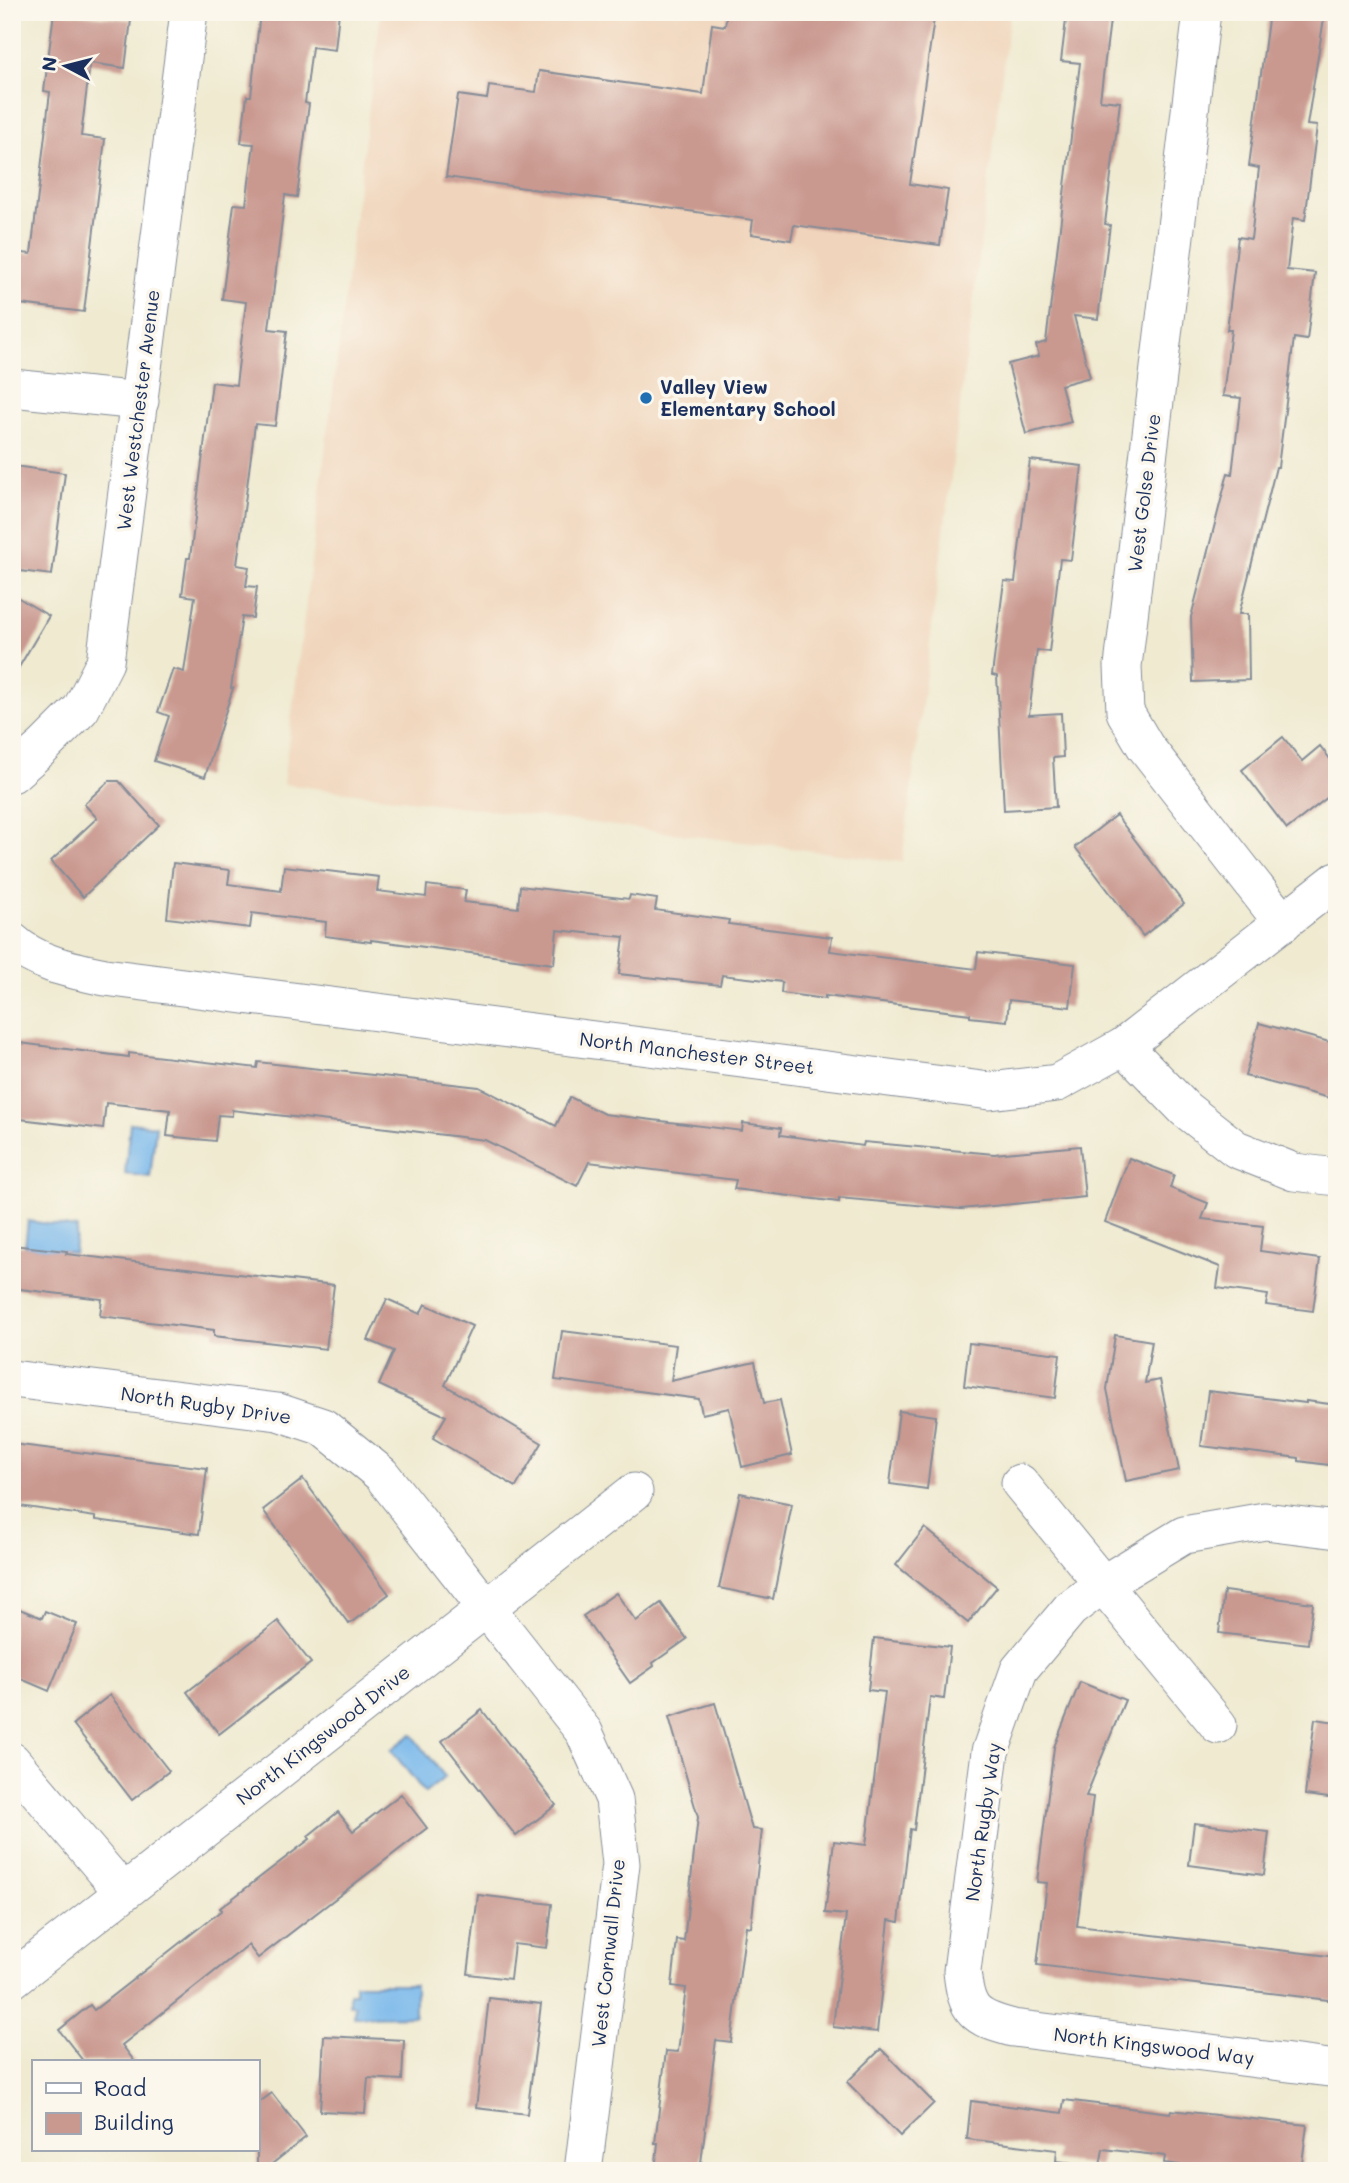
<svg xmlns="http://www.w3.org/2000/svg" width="1349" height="2183" font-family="Mali,sans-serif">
  <rect width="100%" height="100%" fill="#fbf7ec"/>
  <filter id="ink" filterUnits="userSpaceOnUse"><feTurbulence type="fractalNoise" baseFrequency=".0143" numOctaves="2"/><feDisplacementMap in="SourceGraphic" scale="14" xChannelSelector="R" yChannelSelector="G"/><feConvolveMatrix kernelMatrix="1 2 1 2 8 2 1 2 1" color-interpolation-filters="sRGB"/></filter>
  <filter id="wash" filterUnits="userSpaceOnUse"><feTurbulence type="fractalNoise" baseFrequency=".00686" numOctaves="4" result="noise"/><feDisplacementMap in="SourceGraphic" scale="28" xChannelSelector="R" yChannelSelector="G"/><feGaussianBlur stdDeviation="1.57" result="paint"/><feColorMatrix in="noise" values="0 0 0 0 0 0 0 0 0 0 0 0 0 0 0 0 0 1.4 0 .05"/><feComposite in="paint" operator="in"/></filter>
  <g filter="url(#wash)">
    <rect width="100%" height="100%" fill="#efead0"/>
    <polygon fill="#f0d5bc" points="381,12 1010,12 902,862 283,784"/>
    <g fill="#77b7eb" stroke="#4973a4" stroke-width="2">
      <polygon points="130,1123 156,1126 150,1177 125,1174"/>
      <polygon points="28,1221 77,1228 74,1253 25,1247"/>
      <polygon points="412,1734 445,1777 425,1793 391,1750"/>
      <polygon points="355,1984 415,1984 415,2016 354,2017 355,2005 349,2005 349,1993 355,1993"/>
    </g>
    <g id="blocks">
      <g fill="#c9988f">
        <polygon points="54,12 131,20 125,68 90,63 81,136 105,139 84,312 12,303 14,252 31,254 50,92 44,91"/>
        <polygon points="260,12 339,12 335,50 312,47 305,103 309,104 297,197 285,195 269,329 287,331 275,426 255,424 237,565 249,567 246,586 257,587 253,618 242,617 231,688 233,688 205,777 154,761 169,716 158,712 173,669 184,672 195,597 182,595 187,558 190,558 212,382 236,385 246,302 222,299 234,204 246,205 254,144 241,143 247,96 251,96"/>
        <polygon points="727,12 935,12 910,184 948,190 940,245 794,225 791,240 751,234 753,220 446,177 458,95 487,99 489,86 536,92 539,71 703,94 712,24 725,26"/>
        <polygon points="1067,12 1111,12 1100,100 1120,102 1105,224 1110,225 1098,319 1074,316 1090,377 1061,385 1071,422 1026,434 1008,364 1039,356 1036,345 1046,342 1080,63 1061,61"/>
        <polygon points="1269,12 1325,12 1307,125 1317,126 1305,220 1293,218 1287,270 1315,273 1307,340 1294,338 1278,467 1276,467 1239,614 1248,614 1249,680 1193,682 1191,617 1228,473 1232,474 1241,398 1223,396 1231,330 1227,330 1238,237 1251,239 1259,168 1249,166"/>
        <polygon points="1030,460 1082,466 1071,560 1060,559 1049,652 1037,650 1029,715 1061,713 1063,757 1053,758 1056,807 1004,810 997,676 992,675 1004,581 1015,582"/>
        <polygon points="14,466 65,473 52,575 12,570 12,485"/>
        <polygon points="12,594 49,616 12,679"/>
        <polygon points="1283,737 1302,761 1320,746 1337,768 1337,790 1287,829 1242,770"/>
        <polygon points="109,781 119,781 159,825 83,897 51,861 97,818 84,804"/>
        <polygon points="1116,815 1184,904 1143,936 1075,847"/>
        <polygon points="173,863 230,870 228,884 281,891 284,866 379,877 377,891 426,897 427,885 466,890 464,902 518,908 520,886 629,899 630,895 657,899 655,910 729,920 728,924 832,937 830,951 976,969 978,952 1075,964 1070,1007 1009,1000 1007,1021 970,1017 970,1014 825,996 825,999 781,993 782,982 722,975 720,985 619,974 624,937 557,930 554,964 371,940 371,942 325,936 326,922 252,913 250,928 167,918"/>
        <polygon points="1259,1023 1337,1044 1337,1100 1245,1076"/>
        <polygon points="12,1042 129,1057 129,1053 257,1068 258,1062 479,1087 556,1126 570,1097 604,1114 742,1131 743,1123 781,1128 780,1135 863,1146 864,1142 994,1154 1080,1146 1085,1197 961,1209 839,1198 839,1202 734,1189 736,1180 589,1162 577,1186 485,1140 346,1123 232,1110 232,1116 218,1115 215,1141 167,1136 170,1110 106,1103 103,1129 12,1118"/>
        <polygon points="1129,1158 1174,1175 1170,1188 1208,1203 1202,1219 1263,1226 1260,1251 1320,1259 1313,1311 1266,1305 1268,1295 1217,1288 1220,1267 1105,1222"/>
        <polygon points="12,1245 67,1251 66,1254 334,1285 326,1349 214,1336 214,1330 100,1316 102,1299 12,1288"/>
        <polygon points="387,1299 420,1314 425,1304 472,1326 445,1385 542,1443 516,1487 433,1438 446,1416 379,1385 394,1351 368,1340"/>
        <polygon points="562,1331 676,1345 671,1381 755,1362 764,1403 780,1400 792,1455 742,1467 729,1408 702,1414 699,1399 555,1380"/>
        <polygon points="1115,1335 1152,1341 1145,1383 1160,1380 1179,1470 1126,1481 1107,1389"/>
        <polygon points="969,1343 1060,1354 1055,1398 964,1386"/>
        <polygon points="1208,1391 1306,1403 1306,1401 1337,1405 1337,1466 1299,1461 1299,1458 1201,1446"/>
        <polygon points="899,1411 936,1416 927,1489 890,1484"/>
        <polygon points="12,1444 207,1468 199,1534 96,1520 96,1517 12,1505"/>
        <polygon points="303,1479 389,1594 349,1624 263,1510"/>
        <polygon points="740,1493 792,1504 773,1599 719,1588"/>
        <polygon points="925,1528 997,1587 968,1623 896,1565"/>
        <polygon points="1224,1591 1313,1603 1308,1644 1219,1633"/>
        <polygon points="616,1593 636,1621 661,1603 687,1639 653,1663 654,1666 630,1683 583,1616"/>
        <polygon points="12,1606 42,1618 45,1611 77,1624 49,1691 12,1675"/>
        <polygon points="278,1621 311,1663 219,1734 187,1692"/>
        <polygon points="874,1638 950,1647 944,1699 930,1697 914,1830 910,1829 899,1922 889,1920 877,2032 833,2027 846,1915 825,1913 834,1841 866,1845 885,1692 868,1690"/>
        <polygon points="1080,1682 1125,1700 1086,1796 1093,1797 1077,1926 1337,1957 1337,2001 1037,1965 1047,1883 1037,1882 1054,1747"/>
        <polygon points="110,1695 169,1771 132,1800 73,1724"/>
        <polygon points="715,1703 752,1829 762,1830 751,1927 746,1926 731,2042 716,2040 700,2171 655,2171 658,2143 655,2143 666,2051 678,2052 686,1988 672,1986 677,1940 684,1941 698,1817 669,1717"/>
        <polygon points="482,1710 556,1805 516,1836 442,1741"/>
        <polygon points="1315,1719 1337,1722 1337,1799 1305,1795"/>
        <polygon points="401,1794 427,1828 258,1958 248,1945 122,2045 135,2062 84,2062 59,2030 90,2005 94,2010 222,1910 220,1908 310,1839 308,1836 338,1812 353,1831"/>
        <polygon points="1194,1823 1269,1832 1264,1875 1189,1865"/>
        <polygon points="478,1895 552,1904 547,1948 514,1944 510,1979 468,1974"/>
        <polygon points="489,1998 541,2004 527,2114 476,2108"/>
        <polygon points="324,2036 404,2040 402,2080 368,2078 365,2113 320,2111"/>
        <polygon points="881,2049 934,2103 900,2136 847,2082"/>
        <polygon points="272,2093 306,2137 263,2171 257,2171 257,2104"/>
        <polygon points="1064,2100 1170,2113 1171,2110 1307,2125 1301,2171 1225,2171 1164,2163 1165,2156 1103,2149 1100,2166 1056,2161 1057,2150 967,2139 971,2101 1062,2113"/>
      </g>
    </g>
  </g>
  <g filter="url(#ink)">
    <use href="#blocks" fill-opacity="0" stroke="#858c97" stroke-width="2"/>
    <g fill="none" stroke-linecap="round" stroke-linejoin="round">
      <defs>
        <g id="minor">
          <polyline points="1202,12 1123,666 1125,712 1145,746 1283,923"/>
          <polyline points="12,388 140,401"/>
          <polyline points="12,774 43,747 81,709 105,662 189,12"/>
          <path d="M12,941C37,964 72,970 105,977L990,1091L1057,1083L1124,1046L1185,1109L1236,1149L1294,1172L1337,1177"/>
          <polyline points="1124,1046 1337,880"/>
          <polyline points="12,1379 278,1412 323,1427 381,1474 584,1732 614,1799 621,1864 583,2171"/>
          <polyline points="1020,1483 1218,1725"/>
          <path d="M1337,1530L1265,1521L1184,1535L1103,1584L1070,1609L1019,1670L990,1752L962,1971C966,2011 974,2018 1013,2028L1337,2069"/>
          <polyline points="12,1761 123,1892"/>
          <polyline points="12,1980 634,1492"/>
        </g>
      </defs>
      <use href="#minor" stroke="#858c97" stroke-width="39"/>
      <use href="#minor" stroke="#fff" stroke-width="37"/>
    </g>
  </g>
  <circle fill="#1f6fb2" stroke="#fbf7ec" stroke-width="2.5" cx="646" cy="398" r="7"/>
  <g text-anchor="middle" stroke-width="7" stroke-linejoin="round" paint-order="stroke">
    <g font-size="19" font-weight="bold" fill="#1b2f5e" stroke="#fbf7ec" text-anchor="start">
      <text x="660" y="394">Valley View<tspan x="660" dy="22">Elementary School</tspan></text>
    </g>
    <g font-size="19" fill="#1b2f5e" stroke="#fbf7ec">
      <text transform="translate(138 410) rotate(-83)" y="7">West Westchester Avenue</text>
      <text transform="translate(1144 493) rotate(-83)" y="7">West Golse Drive</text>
      <text transform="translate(697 1053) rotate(7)" y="7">North Manchester Street</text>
      <text transform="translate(206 1405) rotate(8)" y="7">North Rugby Drive</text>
      <text transform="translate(323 1735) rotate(-38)" y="7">North Kingswood Drive</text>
      <text transform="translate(983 1822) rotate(-82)" y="7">North Rugby Way</text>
      <text transform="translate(608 1953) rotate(-84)" y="7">West Cornwall Drive</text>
      <text transform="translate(1154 2046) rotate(7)" y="7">North Kingswood Way</text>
    </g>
  </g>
  <rect width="1349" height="2183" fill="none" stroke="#fbf7ec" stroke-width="42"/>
  <rect x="32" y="2060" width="228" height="91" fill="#fbf7ec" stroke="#a1a7b3" stroke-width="2"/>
  <rect x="46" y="2083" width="35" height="10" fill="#ffffff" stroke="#a1a7b3" stroke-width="2"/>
  <text x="94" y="2096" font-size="21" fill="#1b2f5e">Road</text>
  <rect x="46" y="2113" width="35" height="21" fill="#c9988f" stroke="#a1a7b3" stroke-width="2"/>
  <text x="94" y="2130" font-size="21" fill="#1b2f5e">Building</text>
  <g transform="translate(66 66) rotate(277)" stroke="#fbf7ec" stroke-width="5" paint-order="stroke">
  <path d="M0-5L12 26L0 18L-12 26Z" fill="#1b2f5e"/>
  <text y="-10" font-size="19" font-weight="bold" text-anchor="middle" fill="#1b2f5e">N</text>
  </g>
</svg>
